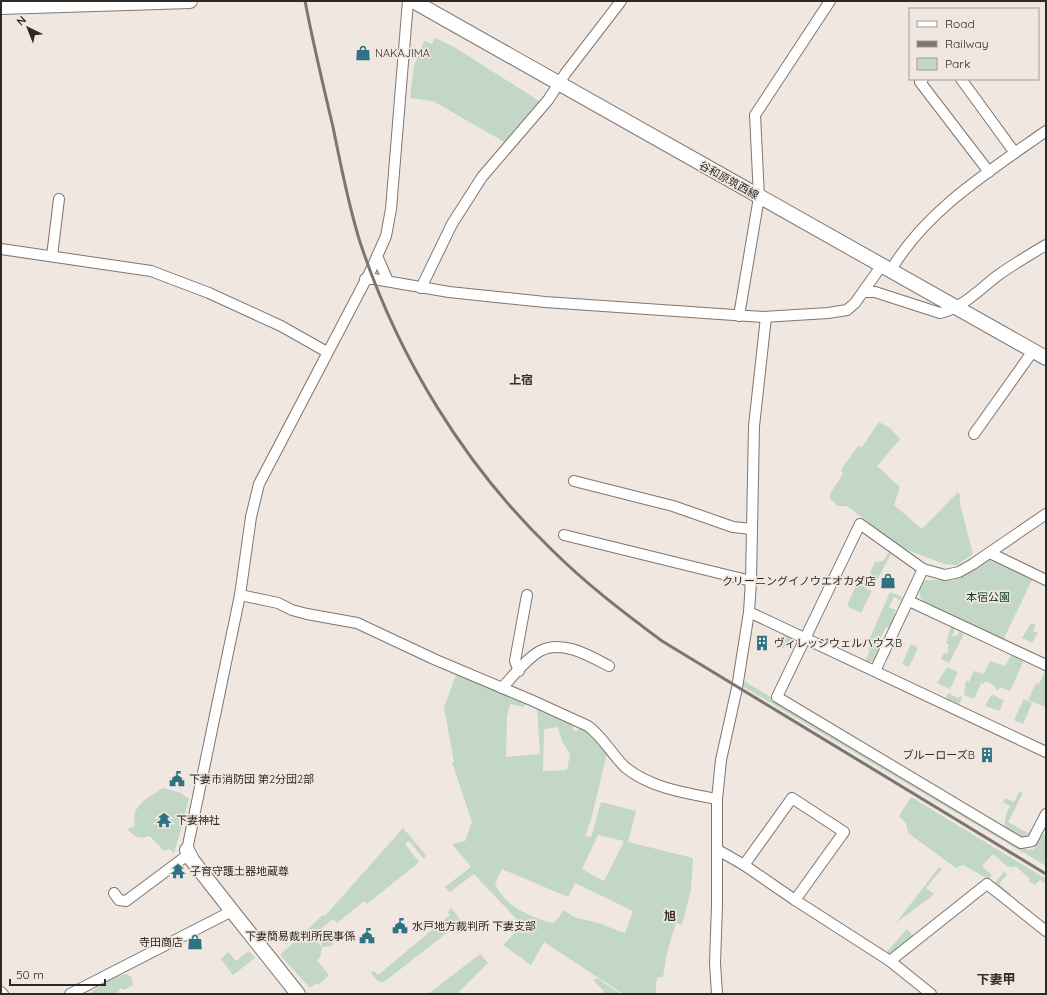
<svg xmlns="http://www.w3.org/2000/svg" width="1047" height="995" font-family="Quicksand,'Noto Sans JP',sans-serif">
  <rect width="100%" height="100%" fill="#f0e7e0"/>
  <g fill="#c2d7c6" fill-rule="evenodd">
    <polygon points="435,38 454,47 541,102 506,143 433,101 410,98 414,66 424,41 432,44"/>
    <polygon points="879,422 890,428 900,439 877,466 900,487 894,505 922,529 958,492 960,494 960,504 973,554 957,565 944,564 910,551 898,545 847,506 838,506 830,499 830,494 843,474 841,470 858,446 862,447"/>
    <polygon points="889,552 891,554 877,580 868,577 875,562 883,561"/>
    <path d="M993,559L1033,578L1003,640L925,604C918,596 918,588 925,580H950L956,578L988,560Z"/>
    <polygon points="858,584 872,591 861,613 847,606 856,585"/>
    <polygon points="890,592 901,596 902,601 894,597 889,607 896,610 894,614 896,617 890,628 886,627 878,643 883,645 876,660 866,663 864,663 870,650 868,649 871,640 869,640"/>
    <polygon points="1031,623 1036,625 1033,631 1038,633 1032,643 1022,638"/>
    <polygon points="951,627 955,628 952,637 958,635 961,629 963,636 949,663 941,659 944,653 947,654 949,650 947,649 949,645 946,643"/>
    <polygon points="784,632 796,638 794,644 788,642 784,648 779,645"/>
    <polygon points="911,644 918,648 909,667 902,664"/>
    <polygon points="1012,654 1024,660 1010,691 1000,687 997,691 994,685 985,681 984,684 981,683 974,699 964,695 966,681 969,682 974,671 984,674 990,661 1005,666"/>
    <polygon points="947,667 958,672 950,689 937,683"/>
    <polygon points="1045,670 1046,671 1045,707 1028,700 1036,683 1039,684"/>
    <path d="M456,675L529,701L523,707L510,704L507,716L506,757L540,754L537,706L573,724V730L577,731L582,727L586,729L607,753L591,820L585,836L591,837L601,802L636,811L628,842L693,858L691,890L682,925L676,923L667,952L663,977H658L656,982V994H623L544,942L531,965L503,945L522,925L474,874L450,892L445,887L471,867L452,844L465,841L472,822L452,762H454L444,707ZM558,727L562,741L570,754L567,770L543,771L544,729ZM598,835L624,841L604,881L582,869ZM502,869L568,897L575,883L633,911L625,933C617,931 610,927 602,924C587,919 576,921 564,910L554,923C532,918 503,906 495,883Z"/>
    <polygon points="744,681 1028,850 1034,849 1042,833 1046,835 1046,866 742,686"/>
    <polygon points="948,693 958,698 961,696 962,698 959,705 945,699"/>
    <polygon points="992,694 1004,701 999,711 985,706"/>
    <polygon points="1024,699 1032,703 1023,724 1014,720"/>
    <path d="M163,788L181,793L189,799L174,854L170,849L163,851L159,845L149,836C138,840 135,836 127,829L135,826C130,805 148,798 163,788Z"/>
    <polygon points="1019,792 1023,793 1008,822 1028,833 1036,826 1030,837 1019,839 1004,829 1006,814 1010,806 1003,802 1005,798 1014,802"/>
    <polygon points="911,797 1046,879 1046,884 1040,880 1035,885 1029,881 1030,879 1015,866 1013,868 1010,866 1008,867 993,854 982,866 992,875 988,879 963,865 956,868 908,833 906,823 899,816"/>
    <polygon points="403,828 426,855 424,859 409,841 405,844 419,862 367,904 364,901 337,923 333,919 313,935 316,939 314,942 317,941 322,948 320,957 317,960 329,975 318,985 316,983 310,988 280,955 323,915 325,916"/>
    <polygon points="939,867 942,869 926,888 934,894 932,896 896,923"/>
    <polygon points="1004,872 1007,874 999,884 1011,894 1009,897 993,885"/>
    <polygon points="451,908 461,920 458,924 384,982 378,981 371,973 374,971 378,975 450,915 448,912"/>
    <polygon points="907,929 914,937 891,955 887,952"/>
    <path d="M330,932L337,933L340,937L334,940L332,946L322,947C320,940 323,935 330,932Z"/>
    <polygon points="249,951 255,958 233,975 221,959 228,952 236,961"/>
    <polygon points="480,954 488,963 457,994 428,994"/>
    <polygon points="127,974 132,978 133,985 124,990 121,988 117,994 88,994 106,983 110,978"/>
    <polygon points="597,978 620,994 621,994 601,994 604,991 593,980"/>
  </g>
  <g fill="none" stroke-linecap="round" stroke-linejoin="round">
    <defs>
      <g id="street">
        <polyline points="923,79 920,82 989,172"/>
        <polyline points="961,79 1015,153"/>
        <polyline points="1,249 151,271 209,293 281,326 327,352"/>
        <polyline points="52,256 59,199"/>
        <polyline points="377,256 388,281"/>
        <path d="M891,270C926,210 991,170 1046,131"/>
        <polyline points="365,279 374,279 449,292 545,302 763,317 828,313 847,310 855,303 882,265"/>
        <polyline points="421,288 452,224 482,177 548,100 565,74 621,1"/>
        <path d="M863,292H875L940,313C962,308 979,290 997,276C1012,265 1029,255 1046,245"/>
        <polyline points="739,316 759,197 755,115 830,1"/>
        <polyline points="974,434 1033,351"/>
        <polyline points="574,481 673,506 733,527 752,529"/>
        <polyline points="1046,514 973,564 959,572 945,575 923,569 860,524 777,697 1021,843 1032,841 1046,814"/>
        <polyline points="564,535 751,581"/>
        <polyline points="990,553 1046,580"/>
        <path d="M240,595L278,603L292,610L307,614L357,623L436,660L531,700L588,726C604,738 612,755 626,768C651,788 686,793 717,799"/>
        <polyline points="909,601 1046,665"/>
        <polyline points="749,612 1046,752"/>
        <polyline points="519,671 515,661 527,595"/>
        <polyline points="875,671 923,569"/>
        <path d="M502,688C513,676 526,659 540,651C562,639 590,656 609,666"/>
        <polyline points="187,850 240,595 251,517 259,484 371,270 386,236 391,209 408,1"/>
        <polyline points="718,850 744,865 795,900 890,961 931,994"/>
        <polyline points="744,865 792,798 844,832 795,900"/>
        <polyline points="114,893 119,900 126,901 189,854"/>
        <polyline points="890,961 987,884 1046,931"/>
        <polyline points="1,992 3,994"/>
        <polyline points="70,994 232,911"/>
        <polyline points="717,994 715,963 717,905 717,799 721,760 737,688 749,612 751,581 754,426 766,317"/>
      </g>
      <g id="secondary">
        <polyline points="413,1 1046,358"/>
        <polyline points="1,7 190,1"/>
        <polyline points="187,850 192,860 232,911 298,994"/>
      </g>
    </defs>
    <use href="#street" stroke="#7e7671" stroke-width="12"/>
    <use href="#secondary" stroke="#7e7671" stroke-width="16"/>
    <use href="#street" stroke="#fff" stroke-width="10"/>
    <use href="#secondary" stroke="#fff" stroke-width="14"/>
    <path stroke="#7b7671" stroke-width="3" d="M305,1C313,43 323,85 333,127C341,166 348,204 360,242C398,357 464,465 551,549C585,583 623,612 662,641L1046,874"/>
  </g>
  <defs>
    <symbol id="shop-bare" viewBox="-9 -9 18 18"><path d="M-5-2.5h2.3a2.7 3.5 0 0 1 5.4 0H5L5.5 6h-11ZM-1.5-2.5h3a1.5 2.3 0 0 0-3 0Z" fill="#2e7283" stroke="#f0e7e0" stroke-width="2.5" paint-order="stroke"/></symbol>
    <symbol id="building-bare" viewBox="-9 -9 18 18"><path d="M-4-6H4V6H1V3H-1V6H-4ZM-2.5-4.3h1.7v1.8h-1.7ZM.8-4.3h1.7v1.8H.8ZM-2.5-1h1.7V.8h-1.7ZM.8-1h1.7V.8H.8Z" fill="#2e7283" stroke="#f0e7e0" stroke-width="2.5" paint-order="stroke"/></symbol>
    <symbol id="civic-bare" viewBox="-9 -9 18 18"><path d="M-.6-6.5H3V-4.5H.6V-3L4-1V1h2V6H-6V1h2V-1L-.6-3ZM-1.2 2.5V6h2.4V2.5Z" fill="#2e7283" stroke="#f0e7e0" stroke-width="2.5" paint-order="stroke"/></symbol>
    <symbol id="temple-bare" viewBox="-9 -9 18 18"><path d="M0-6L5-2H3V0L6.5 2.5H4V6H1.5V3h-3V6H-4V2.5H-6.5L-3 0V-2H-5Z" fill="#2e7283" stroke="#f0e7e0" stroke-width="2.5" paint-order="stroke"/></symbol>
  </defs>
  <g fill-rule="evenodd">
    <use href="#shop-bare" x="352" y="42" width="22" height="22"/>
    <use href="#shop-bare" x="877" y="570" width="22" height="22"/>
    <use href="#building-bare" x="751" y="632" width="22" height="22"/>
    <use href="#building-bare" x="976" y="744" width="22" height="22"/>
    <use href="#civic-bare" x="166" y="768" width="22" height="22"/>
    <use href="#temple-bare" x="153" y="809" width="22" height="22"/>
    <use href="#temple-bare" x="167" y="860" width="22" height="22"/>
    <use href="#civic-bare" x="389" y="915" width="22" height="22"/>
    <use href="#civic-bare" x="356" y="925" width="22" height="22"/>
    <use href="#shop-bare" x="184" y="931" width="22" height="22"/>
  </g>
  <g text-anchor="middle" stroke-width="3.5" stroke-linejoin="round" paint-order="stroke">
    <g font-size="11" fill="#2c2926" stroke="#f0e7e0" text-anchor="start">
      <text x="375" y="57">NAKAJIMA</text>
      <text x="876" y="585" text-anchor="end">クリーニングイノウエオカダ店</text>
      <text x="774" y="647">ヴィレッジウェルハウスB</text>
      <text x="975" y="759" text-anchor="end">ブルーローズB</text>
      <text x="189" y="783">下妻市消防団 第2分団2部</text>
      <text x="176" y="824">下妻神社</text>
      <text x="190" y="875">子育守護土器地蔵尊</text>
      <text x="412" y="930">水戸地方裁判所 下妻支部</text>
      <text x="355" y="940" text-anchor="end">下妻簡易裁判所民事係</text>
      <text x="183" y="946" text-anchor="end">寺田商店</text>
    </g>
    <g font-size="11" fill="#2c2926" stroke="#f0e7e0">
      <text transform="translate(729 180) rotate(29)" y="4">谷和原筑西線</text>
    </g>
    <g font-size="11" fill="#0b4020" stroke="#f0e7e0">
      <text x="988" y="601">本宿公園</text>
    </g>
    <g font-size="12" font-weight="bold" fill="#362f2b" stroke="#f0e7e0">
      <text x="521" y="384">上宿</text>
      <text x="670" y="920">旭</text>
    </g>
    <g font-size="13" font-weight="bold" fill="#362f2b" stroke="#f0e7e0">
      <text x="996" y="984">下妻甲</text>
    </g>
  </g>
  <rect width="1047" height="995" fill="none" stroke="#2c2926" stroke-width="4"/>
  <rect x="909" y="8" width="130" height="72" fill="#f0e7e0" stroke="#a29b96"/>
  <rect x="917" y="21" width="20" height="6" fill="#ffffff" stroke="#a29b96"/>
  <text x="945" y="28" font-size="12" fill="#2c2926">Road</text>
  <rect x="917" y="41" width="20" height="6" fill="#7b7671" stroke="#a29b96"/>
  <text x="945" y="48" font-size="12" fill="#2c2926">Railway</text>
  <rect x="917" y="58" width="20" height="12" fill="#c2d7c6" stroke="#a29b96"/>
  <text x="945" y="68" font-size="12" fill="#2c2926">Park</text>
  <g transform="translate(28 28) rotate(317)" stroke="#f0e7e0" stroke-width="3" paint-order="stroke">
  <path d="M0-3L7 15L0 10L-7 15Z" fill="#2c2926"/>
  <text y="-6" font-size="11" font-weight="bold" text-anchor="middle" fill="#2c2926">N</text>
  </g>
  <path d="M10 979v6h95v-6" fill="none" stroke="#2c2926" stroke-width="2"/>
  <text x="16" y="979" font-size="12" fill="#2c2926" stroke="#f0e7e0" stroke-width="3" paint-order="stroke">50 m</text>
</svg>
